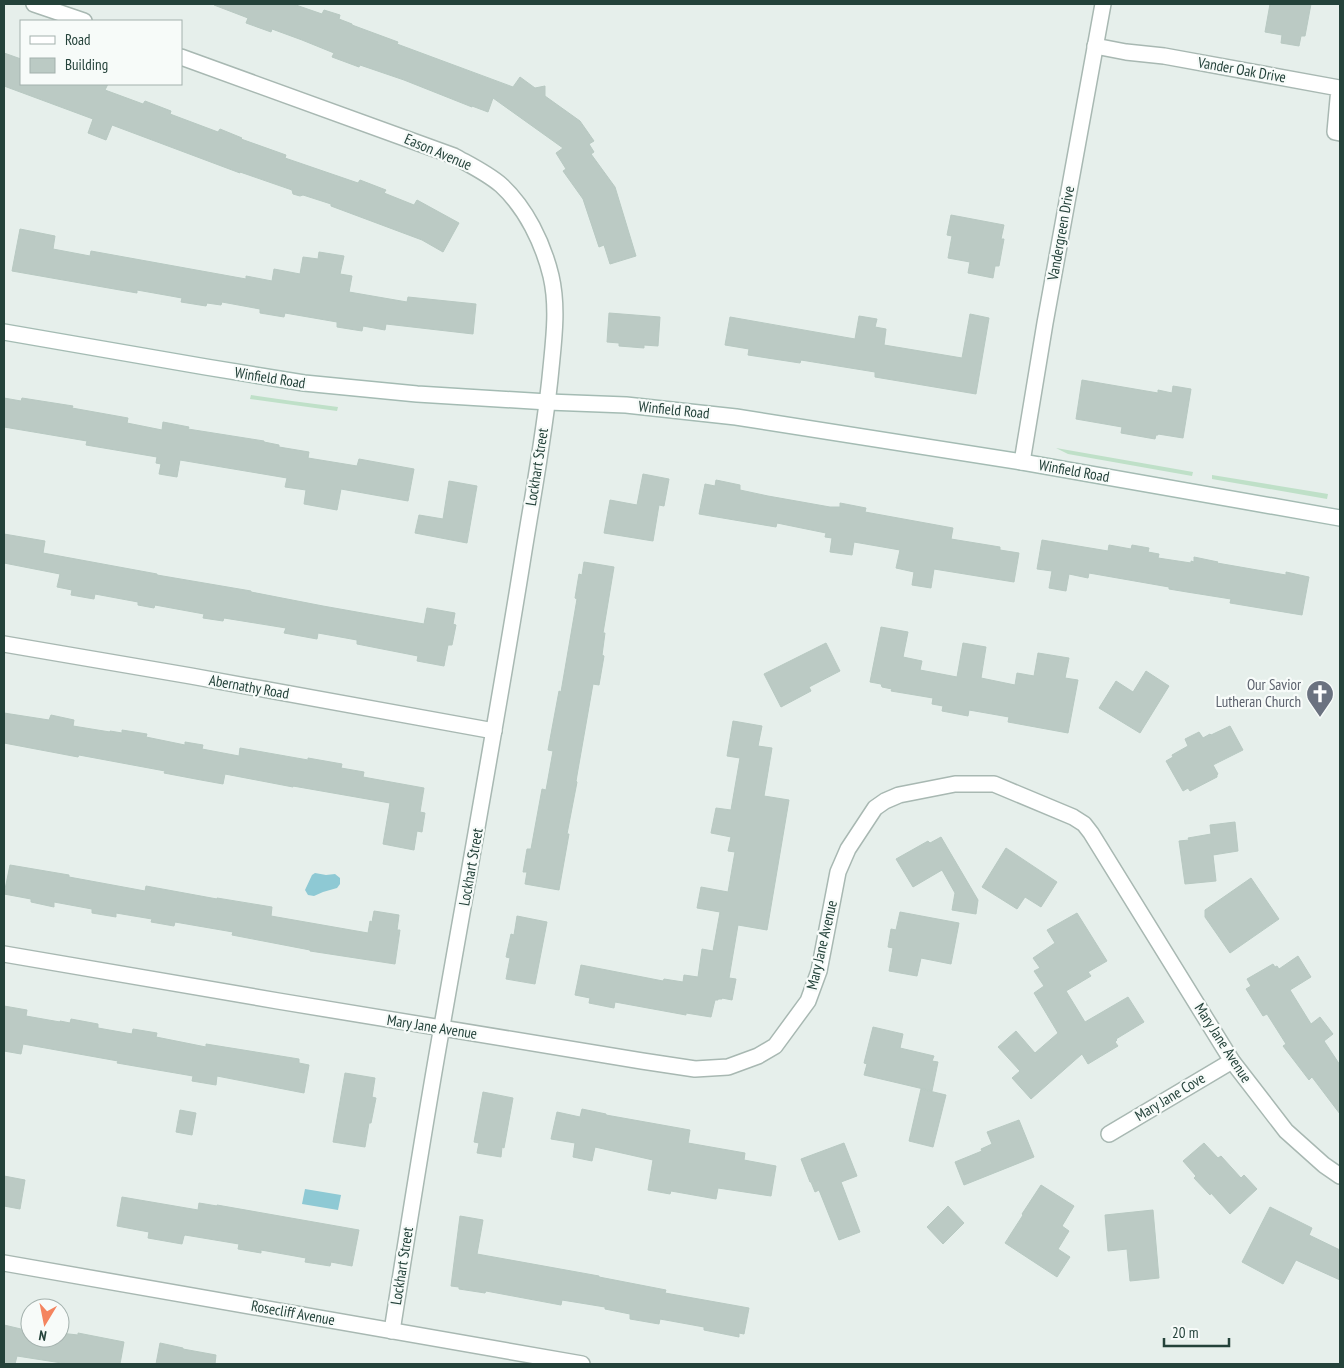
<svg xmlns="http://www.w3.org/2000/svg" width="1344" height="1368" font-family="'PT Sans Narrow',sans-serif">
  <rect width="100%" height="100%" fill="#e6efeb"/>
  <g fill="#bfe0c8">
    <polygon points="251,395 292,401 338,407 337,411 250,399"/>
    <polygon points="1056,448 1193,472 1192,476 1068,454"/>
    <polygon points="1212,475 1328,494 1327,499 1212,479"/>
  </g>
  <g fill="#8ec9d4">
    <polygon points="315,873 326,875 335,874 340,878 340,884 337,888 323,892 314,896 308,895 305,890 312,875"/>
    <polygon points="305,1189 341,1195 338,1210 302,1204"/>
  </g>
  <g fill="#bbcac4" stroke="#b8c9c2">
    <polygon points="214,4 293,4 322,14 324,10 340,15 339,19 352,24 352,25 398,42 397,44 513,87 520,77 535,88 545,86 545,96 580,121 594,141 589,144 594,152 591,154 615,187 636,256 610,264 604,245 599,247 583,199 563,171 566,169 556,153 563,148 493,98 488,112 472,106 472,107 404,80 360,65 359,67 332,57 334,53 302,40 272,29 271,32 246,23 248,18 214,5"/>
    <polygon points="1270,4 1311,4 1305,36 1301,36 1299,46 1281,43 1282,35 1265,32"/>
    <polygon points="4,53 21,59 21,84 108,84 105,90 143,104 145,101 171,111 170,114 218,132 220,129 242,138 241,139 286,155 285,158 358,183 360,180 386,190 384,193 414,205 417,200 459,223 443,252 422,240 331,206 331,204 303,195 300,196 293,194 292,190 240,172 240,173 112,125 106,140 88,133 93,119 4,86"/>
    <polygon points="951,215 1004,225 1001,239 1004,239 999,266 995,266 993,278 968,273 970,262 948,258 952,236 947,235"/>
    <polygon points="20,229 55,236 53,249 90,256 91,251 246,279 246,276 272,281 274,269 300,274 303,257 318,259 319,252 344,256 340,274 352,276 349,292 407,302 408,297 476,304 473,334 386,324 385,330 363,326 362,331 337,327 337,322 285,313 284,317 260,313 260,309 222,302 221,305 207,303 206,306 181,302 182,298 137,290 137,293 12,271"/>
    <polygon points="609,313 660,317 658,346 644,345 644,348 619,346 619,343 607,342"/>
    <polygon points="970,314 989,318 976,394 875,377 875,372 801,360 800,363 748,355 749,349 725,345 730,317 855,339 859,316 877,319 875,327 886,329 884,345 962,358"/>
    <polygon points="1082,380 1158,393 1158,390 1172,393 1173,386 1191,389 1183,438 1158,434 1158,435 1156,435 1155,439 1121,433 1122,427 1076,419"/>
    <polygon points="4,398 21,401 22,398 73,406 72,408 128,418 127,423 162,430 163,422 189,427 188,429 264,441 264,442 279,445 279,447 309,452 308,458 357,466 359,459 414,469 408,501 341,489 337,510 304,504 306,490 285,487 287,478 180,460 177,477 159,474 161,464 156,463 157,457 86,445 87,441 4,427"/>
    <polygon points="643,474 669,479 664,506 659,505 653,541 604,533 610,500 637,505"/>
    <polygon points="716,480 740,485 740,490 768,496 830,507 840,507 840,503 866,508 865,512 953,528 951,539 1000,547 1000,550 1019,553 1014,582 934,569 931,588 912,585 914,572 896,568 900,550 854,542 852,555 830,552 832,538 825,537 826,533 777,523 776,527 699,514 705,484 715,486"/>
    <polygon points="449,481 477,486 467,543 415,533 419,515 443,519"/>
    <polygon points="4,534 45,541 43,553 157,574 157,575 251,591 251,592 323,606 424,624 427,608 455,613 453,624 456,625 452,645 448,645 444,666 417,661 418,656 357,644 357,640 318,633 317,639 284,633 286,628 224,618 223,621 203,618 204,614 155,605 154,608 138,605 138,602 95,594 94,599 71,595 72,590 57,587 60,574 4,563"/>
    <polygon points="1042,540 1108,551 1109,545 1131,549 1132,545 1149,548 1148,552 1159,554 1158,558 1191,563 1191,561 1194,562 1194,557 1218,562 1217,563 1286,575 1286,572 1309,577 1302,615 1230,603 1231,599 1187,592 1169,589 1169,587 1089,573 1088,578 1069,574 1066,591 1049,588 1052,571 1037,569"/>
    <polygon points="584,562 614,567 603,633 605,633 602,655 604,656 599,685 593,684 576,781 577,782 567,834 569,834 559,890 525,884 527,872 523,872 527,849 531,849 542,789 546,790 553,751 548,750 559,691 561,692 577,599 575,598 579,574 582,575"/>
    <polygon points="881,627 908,632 903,657 922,661 920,670 957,677 963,643 986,647 981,678 1015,685 1017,673 1034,676 1038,653 1069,658 1065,678 1078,680 1068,733 1008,722 1009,717 969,710 968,716 942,711 943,706 932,704 933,698 891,691 892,689 882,687 881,684 870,682"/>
    <polygon points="826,643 840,671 809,687 811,691 781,707 764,674"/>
    <polygon points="1146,671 1169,686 1140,733 1099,708 1116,681 1133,692"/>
    <polygon points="4,713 49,720 51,715 74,720 73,726 110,732 110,731 122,733 122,730 147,734 146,737 185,745 185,742 203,745 202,749 239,756 240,748 308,760 308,758 342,764 341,768 364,772 363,777 424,788 420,812 425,813 422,832 417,831 414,850 383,844 390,803 293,786 293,787 225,774 223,784 201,780 164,773 165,771 79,755 78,757 4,743"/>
    <polygon points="733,721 762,726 758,746 772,748 764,796 789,800 767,930 738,925 729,978 736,979 732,1000 722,998 722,999 718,999 718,1000 715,1000 711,1017 686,1013 686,1015 615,1002 614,1008 589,1003 590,998 575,995 581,965 663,981 664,979 683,982 684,975 698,977 702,949 713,951 720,912 697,908 701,887 728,892 735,852 728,851 731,837 711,833 716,808 731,810 740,758 727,756"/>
    <polygon points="1230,726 1243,750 1213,765 1218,774 1217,775 1217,777 1190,791 1188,788 1183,791 1166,761 1173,757 1172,755 1188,746 1185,739 1199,732 1203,738 1210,734 1211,735"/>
    <polygon points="1235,822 1238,851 1213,855 1216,881 1185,884 1179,841 1189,840 1188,838 1211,834 1210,825"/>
    <polygon points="941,837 978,900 976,914 952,910 955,893 942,870 913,887 896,859 928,841 930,843"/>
    <polygon points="1006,848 1057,882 1041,907 1025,897 1017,909 982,887"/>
    <polygon points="10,865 69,875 69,877 145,891 146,886 217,899 217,898 272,907 271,916 368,933 370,921 372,922 374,911 399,915 397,930 400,930 395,964 310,951 310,950 232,935 233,932 175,922 174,926 151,922 152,919 116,913 116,917 92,913 92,909 54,902 54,907 31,902 31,899 4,894"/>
    <polygon points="1251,878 1279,919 1230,953 1205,917 1205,910"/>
    <polygon points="900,912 959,923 951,964 921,958 917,976 889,971 893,948 888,947 891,929 896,930"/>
    <polygon points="1077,913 1107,961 1088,972 1091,976 1066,991 1085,1022 1128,997 1144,1022 1116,1039 1117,1040 1115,1042 1118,1046 1088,1064 1082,1054 1031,1099 1012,1078 1020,1071 998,1047 1016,1031 1035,1053 1058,1033 1034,993 1044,986 1034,971 1040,968 1033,958 1055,943 1047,930"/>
    <polygon points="517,916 547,922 535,984 506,979 510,958 506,957 511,934 514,935"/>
    <polygon points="1298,956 1311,977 1290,990 1311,1024 1320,1017 1333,1034 1324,1041 1340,1065 1340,1114 1312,1077 1309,1080 1283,1046 1286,1044 1267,1014 1263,1016 1246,989 1251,986 1247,979 1273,964 1275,967 1277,966 1279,969"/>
    <polygon points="4,1006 27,1010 26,1016 60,1022 60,1021 70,1023 71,1019 98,1024 98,1028 132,1034 133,1029 157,1033 156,1037 206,1047 206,1044 299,1059 299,1063 309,1065 304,1093 217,1076 216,1085 192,1081 193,1076 117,1063 118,1061 23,1044 21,1054 4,1051"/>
    <polygon points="873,1027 903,1034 900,1048 934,1056 932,1061 938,1062 932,1091 864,1075 867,1064 864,1063"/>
    <polygon points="345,1073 375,1078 372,1097 376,1098 371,1123 369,1123 365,1147 333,1142"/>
    <polygon points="921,1089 946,1095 933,1147 909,1141"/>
    <polygon points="483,1092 513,1098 504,1148 502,1147 501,1157 477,1153 479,1143 474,1142"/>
    <polygon points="582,1109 606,1114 606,1115 690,1130 688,1143 745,1153 744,1160 776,1166 771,1196 718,1188 716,1199 671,1191 670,1194 648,1190 653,1160 595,1147 592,1161 573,1157 575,1143 551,1139 557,1112 580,1117"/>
    <polygon points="180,1110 196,1113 192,1135 176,1132"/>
    <polygon points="1019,1120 1034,1157 964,1185 955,1162 982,1151 981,1149 992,1144 987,1132"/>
    <polygon points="844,1143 857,1176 841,1182 860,1232 839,1240 819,1190 815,1192 811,1182 810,1182 801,1159"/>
    <polygon points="1204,1143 1218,1158 1221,1156 1241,1178 1244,1175 1257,1189 1230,1214 1211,1193 1210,1195 1194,1178 1196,1176 1183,1161"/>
    <polygon points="4,1176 25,1180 20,1209 4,1206"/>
    <polygon points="1041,1185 1074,1206 1062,1226 1069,1231 1058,1249 1070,1257 1057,1277 1005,1243 1023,1215 1022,1214"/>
    <polygon points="122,1197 198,1210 199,1203 217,1206 217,1205 359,1230 352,1266 331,1262 330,1266 305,1262 306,1258 261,1250 261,1253 238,1249 239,1244 185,1235 184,1236 182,1244 148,1238 149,1232 117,1226"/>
    <polygon points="948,1206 964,1223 943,1244 927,1227"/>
    <polygon points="1270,1207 1312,1228 1309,1235 1340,1250 1340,1280 1296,1260 1283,1284 1242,1262"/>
    <polygon points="1153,1210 1159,1278 1130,1281 1127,1249 1108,1251 1105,1215"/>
    <polygon points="460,1216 483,1220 477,1254 599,1276 599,1277 666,1290 665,1293 749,1308 744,1334 739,1333 739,1337 704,1330 704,1327 660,1319 659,1324 630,1319 630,1314 605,1309 605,1307 562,1300 561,1305 486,1291 485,1293 459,1289 459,1287 451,1286"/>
    <polygon points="4,1325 21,1329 21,1330 30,1332 30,1338 60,1338 60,1333 78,1335 78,1333 124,1342 120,1364 68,1364 17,1356 15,1364 4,1364"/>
    <polygon points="160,1343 183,1348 183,1349 216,1355 215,1364 156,1364"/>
  </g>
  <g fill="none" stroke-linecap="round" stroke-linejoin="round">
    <defs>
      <g id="street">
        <polyline points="34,4 84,21"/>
        <polyline points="1095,46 1126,52 1164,56 1339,88 1335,132 1340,133"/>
        <path d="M181,57L454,156C470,165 487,173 501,185C526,208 543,243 551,276C558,306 554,338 551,368C545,434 532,499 522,563C497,718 469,872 442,1026C424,1127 408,1229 392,1331"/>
        <polyline points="1022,462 1045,323 1103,4"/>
        <polyline points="4,644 191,676 494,731"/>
        <polyline points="4,954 278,1001 642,1061 695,1069 728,1067 758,1056 775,1046 808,1001 819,971 838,872 848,849 875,808 885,801 899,795 955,784 994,784 1073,817 1084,824 1091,833 1232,1061 1286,1131 1324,1165 1340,1176"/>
        <polyline points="1109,1134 1232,1061"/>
        <polyline points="4,1263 582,1364"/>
      </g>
      <polyline id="secondary" points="4,332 206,367 304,383 417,394 548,402 626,405 736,417 1022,462 1340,518"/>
    </defs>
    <use href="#street" stroke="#a8b8b2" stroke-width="18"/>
    <use href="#secondary" stroke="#a4bbb3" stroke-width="18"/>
    <use href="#street" stroke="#fff" stroke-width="15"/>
    <use href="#secondary" stroke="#fff" stroke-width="15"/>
  </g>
  <defs>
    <symbol id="church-pin" viewBox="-11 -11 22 30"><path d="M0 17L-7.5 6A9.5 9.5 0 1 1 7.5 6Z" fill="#6b7280" stroke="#f7fbf9"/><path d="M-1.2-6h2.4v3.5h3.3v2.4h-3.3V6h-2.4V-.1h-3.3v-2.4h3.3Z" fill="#fff"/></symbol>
  </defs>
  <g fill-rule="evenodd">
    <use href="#church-pin" x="1304" y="678" width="32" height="43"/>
  </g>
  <g text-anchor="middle" stroke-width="4.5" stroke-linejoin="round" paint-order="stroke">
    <g font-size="15" fill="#24423a" stroke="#f7fbf9">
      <text transform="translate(1242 70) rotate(10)" y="5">Vander Oak Drive</text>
      <text transform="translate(438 152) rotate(23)" y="5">Eason Avenue</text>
      <text transform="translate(1061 233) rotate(-80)" y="5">Vandergreen Drive</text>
      <text transform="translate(270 378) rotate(9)" y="5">Winfield Road</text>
      <text transform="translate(674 410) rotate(6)" y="5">Winfield Road</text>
      <text transform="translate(537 467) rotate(-81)" y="5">Lockhart Street</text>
      <text transform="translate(1074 471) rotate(10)" y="5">Winfield Road</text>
      <text transform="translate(249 687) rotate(10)" y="5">Abernathy Road</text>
      <text transform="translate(471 867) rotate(-80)" y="5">Lockhart Street</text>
      <text transform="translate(822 945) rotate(-77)" y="5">Mary Jane Avenue</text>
      <text transform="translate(432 1027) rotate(9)" y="5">Mary Jane Avenue</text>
      <text transform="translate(1223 1043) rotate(57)" y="5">Mary Jane Avenue</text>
      <text transform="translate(1170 1097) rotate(-31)" y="5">Mary Jane Cove</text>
      <text transform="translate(402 1266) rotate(-81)" y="5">Lockhart Street</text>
      <text transform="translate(293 1313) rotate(10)" y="5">Rosecliff Avenue</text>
    </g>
    <g font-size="15" fill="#5b616d" stroke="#f7fbf9" text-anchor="end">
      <text x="1301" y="690">Our Savior<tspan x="1301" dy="17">Lutheran Church</tspan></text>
    </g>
  </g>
  <rect width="1344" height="1368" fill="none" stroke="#24423a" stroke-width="10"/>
  <rect x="20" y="20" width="162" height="65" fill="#f7fbf9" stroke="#a3b1ad"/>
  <rect x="30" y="36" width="25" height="8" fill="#ffffff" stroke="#a3b1ad"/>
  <text x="65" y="45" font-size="15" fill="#24423a">Road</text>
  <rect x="30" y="58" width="25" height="15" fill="#bbcac4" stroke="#a3b1ad"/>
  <text x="65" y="70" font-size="15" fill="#24423a">Building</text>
  <g transform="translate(45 1323) rotate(190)"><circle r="24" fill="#f7fbf9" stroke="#a3b1ad"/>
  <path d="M0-4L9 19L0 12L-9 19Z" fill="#f4845f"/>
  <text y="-8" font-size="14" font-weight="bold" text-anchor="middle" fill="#24423a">N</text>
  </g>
  <path d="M1164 1338v8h65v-8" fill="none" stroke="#24423a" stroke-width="2.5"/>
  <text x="1172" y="1338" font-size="15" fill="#24423a" stroke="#f7fbf9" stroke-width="4" paint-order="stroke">20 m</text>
</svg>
